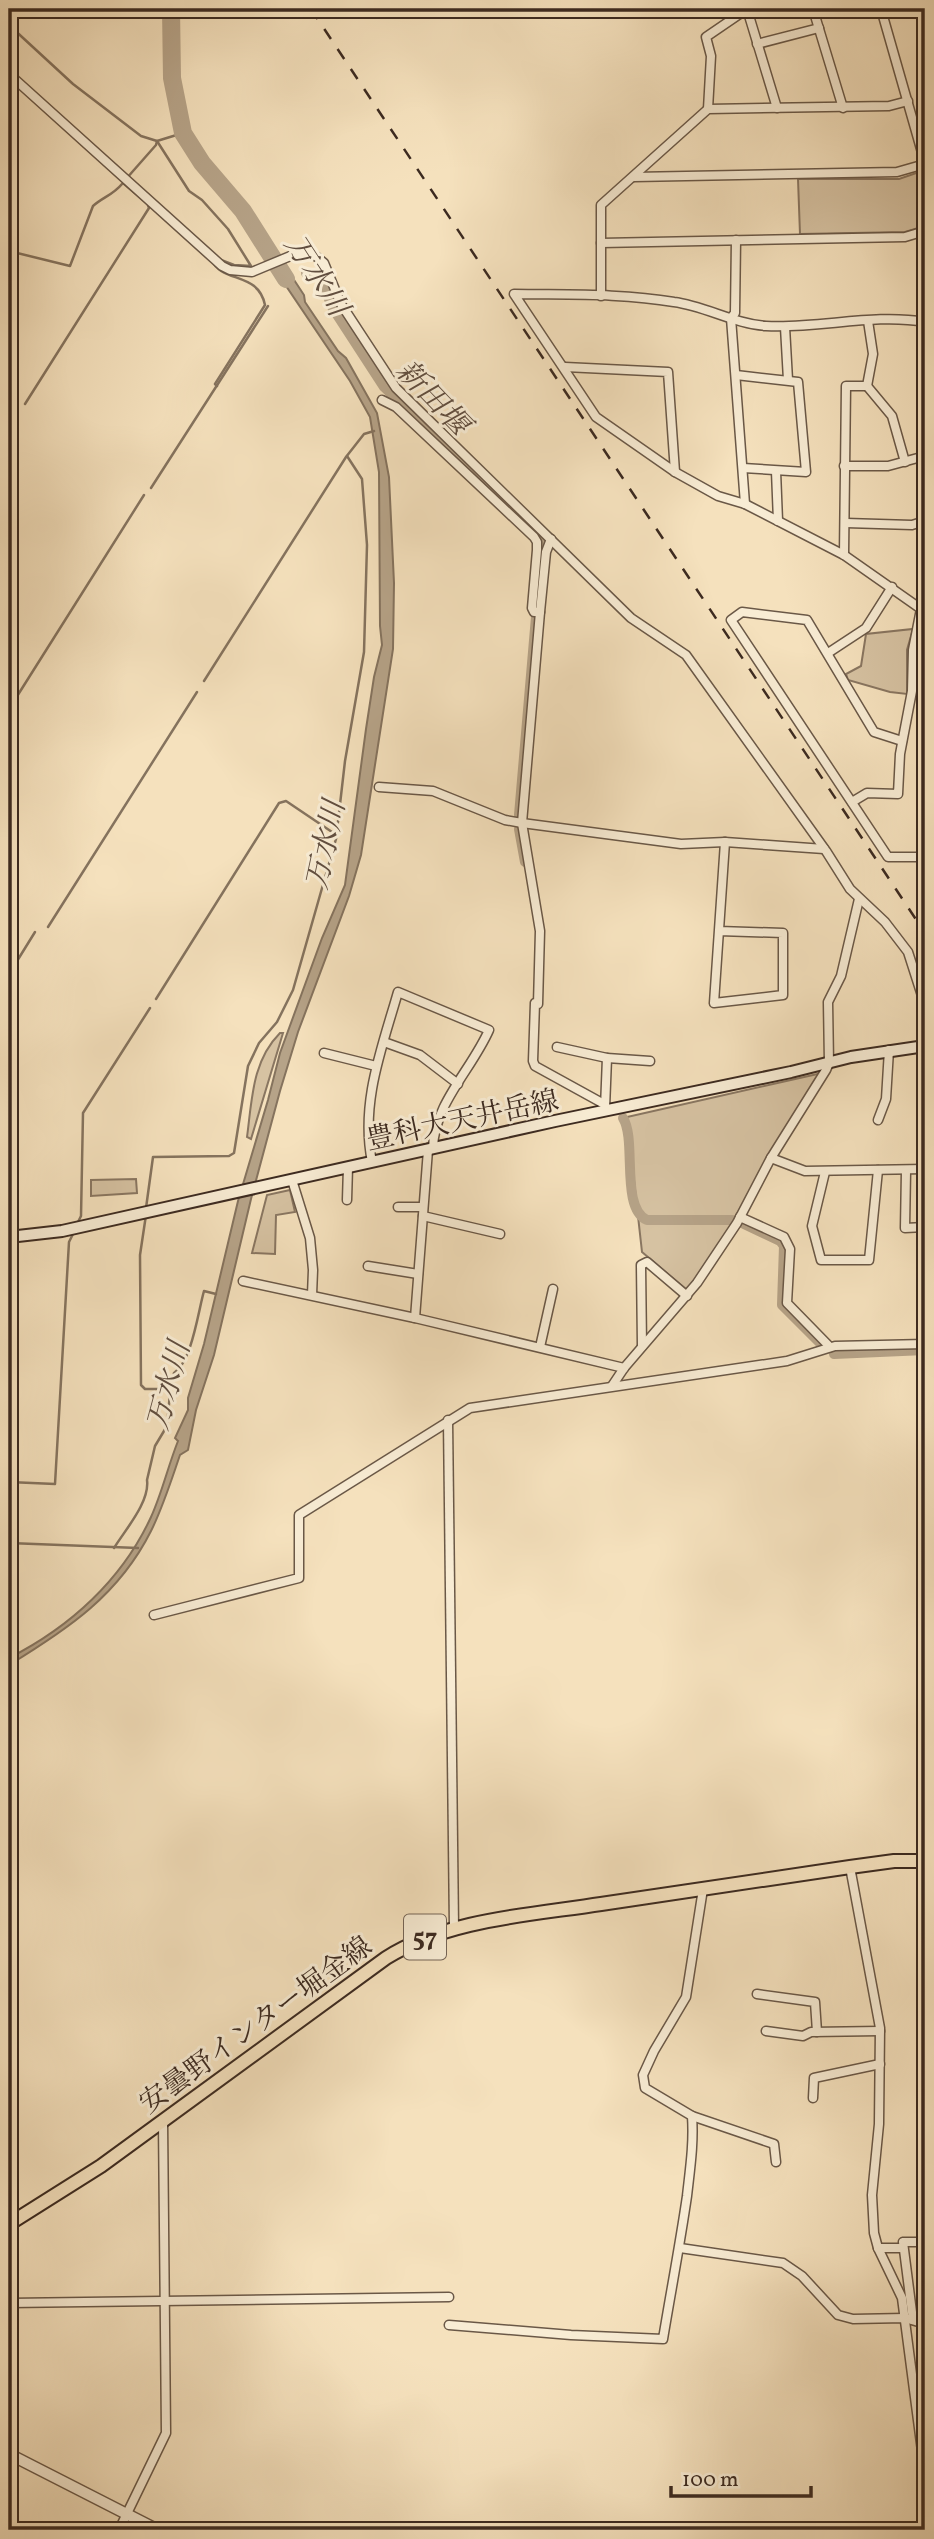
<svg xmlns="http://www.w3.org/2000/svg" width="934" height="2539" font-family="Vollkorn,'Noto Serif JP',serif">
  <rect width="100%" height="100%" fill="#f5e1bd"/>
  <filter id="stains"><feTurbulence type="fractalNoise" baseFrequency=".00286" numOctaves="4"/><feColorMatrix values="0 0 0 0 .2 0 0 0 0 .09 0 0 0 0 .02 0 0 0 .5 -.17"/></filter>
  <radialGradient id="worn" r=".72"><stop offset=".6" stop-color="#630" stop-opacity="0"/><stop offset="1" stop-color="#630" stop-opacity=".3"/></radialGradient>
  <g fill="#d6c2a2" stroke="#897661" stroke-width="2">
    <polygon points="922,171 925,183 925,226 905,232 800,234 798,179 899,179"/>
    <polygon points="913,629 907,650 907,694 890,692 848,680 846,674 861,666 866,634"/>
    <path d="M280,1033H283L251,1139L247,1137C252,1100 252,1061 280,1033Z"/>
    <polygon points="822,1073 736,1218 688,1291 642,1252 627,1117"/>
    <polygon points="136,1179 137,1193 91,1196 91,1180"/>
    <polygon points="290,1190 295,1212 276,1215 275,1254 252,1253 267,1195"/>
  </g>
  <path fill="#b6a388" stroke="#85735e" stroke-width="2" d="M283,263L304,295L305,302L338,351L346,358L377,413L389,477L394,583L393,649L361,855L349,896L298,1032L280,1091L251,1199L214,1355L196,1410L188,1450L180,1455C171,1481 163,1507 151,1531C119,1595 68,1629 9,1665V1658C70,1627 122,1580 151,1517C162,1493 168,1466 178,1441L175,1438L188,1410V1398L204,1344L238,1201L268,1100L280,1053L322,938L345,885L366,729L374,677L382,645L380,626L379,472L370,417L350,381L274,268Z"/>
  <g fill="none" stroke-linecap="round" stroke-linejoin="round">
    <g stroke="#85735e" stroke-width="2.5">
      <polyline points="9,25 73,84 141,136 157,141 189,191 202,200 228,229 251,266 234,265 221,260"/>
      <polyline points="126,179 156,145 157,141 183,133"/>
      <polyline points="123,183 143,200"/>
      <path d="M9,251L70,266L93,206C103,197 113,195 122,184"/>
      <path d="M211,259C222,284 258,271 265,305L215,384L217,386"/>
      <polyline points="25,404 149,208 148,205"/>
      <polyline points="9,429 17,416"/>
      <polyline points="151,488 268,306"/>
      <polyline points="204,681 346,457 364,434 374,431"/>
      <polyline points="9,709 144,495"/>
      <polyline points="48,927 197,692"/>
      <polyline points="9,974 35,932"/>
      <polyline points="156,999 279,803 286,801 335,834"/>
      <polyline points="146,1208 153,1157 229,1156 234,1153 248,1066 259,1043 277,1022 293,990 336,839 345,761 364,652 367,545 362,479 347,456"/>
      <polyline points="78,1222 81,1216 83,1113 150,1008"/>
      <path d="M170,1393L174,1373C192,1361 198,1312 204,1291L216,1294"/>
      <polyline points="9,1482 55,1484 69,1242 74,1232"/>
      <polyline points="9,1543 138,1548"/>
      <path d="M114,1548C125,1530 150,1502 147,1480L155,1446L167,1426L170,1393L167,1389H145L141,1385L140,1255L146,1215"/>
    </g>
    <g stroke="#b6a388" stroke-width="10">
      <polyline points="306,273 316,273 321,278 332,307 384,387 537,535 541,546"/>
      <polyline points="536,608 541,556"/>
      <polyline points="519,815 536,617"/>
      <polyline points="519,829 525,862"/>
      <path d="M623,1118C637,1140 620,1208 647,1220H732"/>
      <polyline points="744,1224 780,1241 784,1246 782,1305 821,1344"/>
      <polyline points="834,1354 925,1350"/>
    </g>
    <polyline stroke="#b6a388" stroke-width="18" points="171,9 172,78 183,133 202,163 243,211 286,279"/>
    <defs>
      <g id="minor">
        <polyline points="747,9 777,108"/>
        <polyline points="813,9 843,108"/>
        <polyline points="881,9 925,163"/>
        <polyline points="757,44 819,28"/>
        <polyline points="9,74 222,266 230,270 252,272 300,252 312,253 324,263 341,304 396,388 631,618 686,655 826,851 850,889 885,922 908,952 925,1005"/>
        <polyline points="708,109 711,56 706,37 747,9"/>
        <polyline points="634,177 897,172 925,164"/>
        <polyline points="736,240 735,313 731,318 745,504"/>
        <polyline points="601,243 905,237 925,231"/>
        <polyline points="601,296 601,205 708,109 889,106 908,101"/>
        <path d="M925,322C873,313 819,329 766,326C735,324 705,306 674,302C622,293 567,295 514,294L596,417L675,472L718,496L745,504L844,555L921,609H925"/>
        <polyline points="785,327 788,380"/>
        <polyline points="565,367 668,372 675,472"/>
        <polyline points="736,375 798,382 806,472 743,468"/>
        <polyline points="867,386 892,416 905,462"/>
        <polyline points="382,400 396,407 534,537 537,542 537,550 532,608 534,612 540,612"/>
        <polyline points="844,466 888,466 925,456"/>
        <polyline points="776,471 778,521"/>
        <polyline points="846,523 912,525 925,521"/>
        <polyline points="551,539 546,552 540,612 522,823 540,931 538,1004 535,1003 533,1061 535,1066 604,1104"/>
        <polyline points="844,555 846,386 867,386 873,354 868,321"/>
        <polyline points="828,653 866,628 892,587"/>
        <polyline points="902,741 874,732 807,620 742,612 731,620 888,857 925,857"/>
        <polyline points="379,787 433,791 505,820 522,823 681,844 725,842 824,849"/>
        <polyline points="852,802 867,793 898,794 900,754 912,691 913,650 921,609"/>
        <polyline points="719,931 783,933 783,995 714,1003 725,842"/>
        <polyline points="384,1042 420,1055 458,1084"/>
        <polyline points="557,1047 607,1058 650,1061"/>
        <polyline points="324,1053 376,1066"/>
        <polyline points="605,1108 607,1058"/>
        <polyline points="878,1120 886,1099 889,1050"/>
        <polyline points="771,1158 805,1171 925,1169"/>
        <path d="M372,1162C360,1103 382,1048 398,992L489,1030C472,1069 434,1104 433,1148"/>
        <polyline points="920,1169 925,1154"/>
        <polyline points="906,1171 905,1228 925,1227"/>
        <polyline points="825,1172 812,1226 821,1260 869,1260 878,1170"/>
        <polyline points="292,1180 310,1238 313,1270 312,1295"/>
        <polyline points="347,1200 348,1167"/>
        <polyline points="398,1207 423,1207"/>
        <polyline points="423,1216 500,1234"/>
        <polyline points="740,1217 784,1237 790,1249 787,1303 830,1347"/>
        <polyline points="368,1266 418,1274"/>
        <polyline points="243,1281 415,1318 624,1368"/>
        <polyline points="415,1318 428,1150"/>
        <polyline points="924,1344 925,1329"/>
        <polyline points="642,1346 641,1265 647,1262 687,1296"/>
        <polyline points="540,1347 553,1289"/>
        <polyline points="612,1386 624,1368 697,1283 737,1223 771,1158 826,1070 829,1063 828,1002 841,976 859,899"/>
        <polyline points="448,1420 454,1928"/>
        <polyline points="154,1615 299,1578 299,1515 470,1408 787,1361 835,1346 925,1344"/>
        <polyline points="850,1867 880,2028 879,2124 872,2195 874,2233 878,2248 902,2298 925,2474"/>
        <polyline points="757,1994 815,2002 817,2032"/>
        <polyline points="766,2031 803,2036 811,2032 880,2031"/>
        <polyline points="813,2098 814,2078 880,2064"/>
        <polyline points="692,2116 774,2144 776,2162"/>
        <polyline points="680,2248 783,2263 802,2276 838,2315 853,2319 905,2318 925,2324"/>
        <polyline points="878,2248 902,2248"/>
        <polyline points="9,2303 449,2297"/>
        <polyline points="913,2320 903,2242 925,2242"/>
        <path d="M449,2325L571,2335L663,2339C671,2291 680,2244 687,2196C690,2169 694,2143 692,2116L645,2088L643,2075L654,2051L686,1997L703,1889"/>
        <polyline points="119,2530 166,2433 163,2121"/>
      </g>
      <polyline id="tertiary" points="9,2454 158,2530"/>
      <polyline id="secondary" points="9,1237 62,1231 555,1121 791,1072 851,1057 925,1046"/>
      <path id="primary" d="M9,2224L101,2166L386,1958C448,1919 530,1915 601,1904C684,1892 767,1880 850,1867L894,1861H925"/>
    </defs>
    <use href="#minor" stroke="#6a5847" stroke-width="11"/>
    <use href="#tertiary" stroke="#6a5847" stroke-width="13"/>
    <use href="#secondary" stroke="#3c2a20" stroke-width="14"/>
    <use href="#primary" stroke="#3c2a20" stroke-width="16"/>
    <use href="#minor" stroke="#f8ecd4" stroke-width="8"/>
    <use href="#tertiary" stroke="#f8ecd4" stroke-width="10"/>
    <use href="#secondary" stroke="#f8ecd4" stroke-width="10"/>
    <use href="#primary" stroke="#f5e1bd" stroke-width="12"/>
    <polyline stroke="#3c2a20" stroke-width="2.5" stroke-dasharray="12 12" stroke-linecap="butt" points="311,9 925,933"/>
  </g>
  <g text-anchor="middle" stroke-width="6" stroke-linejoin="round" paint-order="stroke">
    <rect fill="#f8ecd4" stroke="#746456" stroke-width="2" x="404" y="1914.5" width="42" height="45" rx="5"/>
    <g font-size="26" font-weight="bold" fill="#3c2a20">
      <text x="425" y="1946">57</text>
    </g>
    <g font-size="28" fill="#3c2a20" stroke="#f8ecd4">
      <text transform="translate(462 1119) rotate(-12)" y="10">豊科大天井岳線</text>
      <text transform="translate(255 2024) rotate(-36)" y="10">安曇野インター堀金線</text>
    </g>
    <g font-size="30" font-style="italic" fill="#614e3f" stroke="#f8ecd4">
      <text transform="translate(317 275) rotate(57)" y="10">万水川</text>
      <text transform="translate(433 397) rotate(46)" y="10">新田堰</text>
      <text transform="translate(325 845) rotate(-78)" y="10">万水川</text>
      <text transform="translate(168 1386) rotate(-75)" y="10">万水川</text>
    </g>
  </g>
  <rect width="934" height="2539" fill="none" stroke="#f5e1bd" stroke-width="35"/>
  <rect x="10" y="10" width="913" height="2518" fill="none" stroke="#3c2a20" stroke-width="3.5"/>
  <rect x="18" y="18" width="899" height="2504" fill="none" stroke="#3c2a20" stroke-width="2"/>
  <path d="M671 2486v10h140v-10" fill="none" stroke="#3c2a20" stroke-width="3.5"/>
  <text x="682" y="2486" font-size="21" fill="#3c2a20" stroke="#f8ecd4" stroke-width="5" paint-order="stroke">100 m</text>
  <rect width="100%" height="100%" filter="url(#stains)"/>
  <rect width="100%" height="100%" fill="url(#worn)"/>
</svg>
